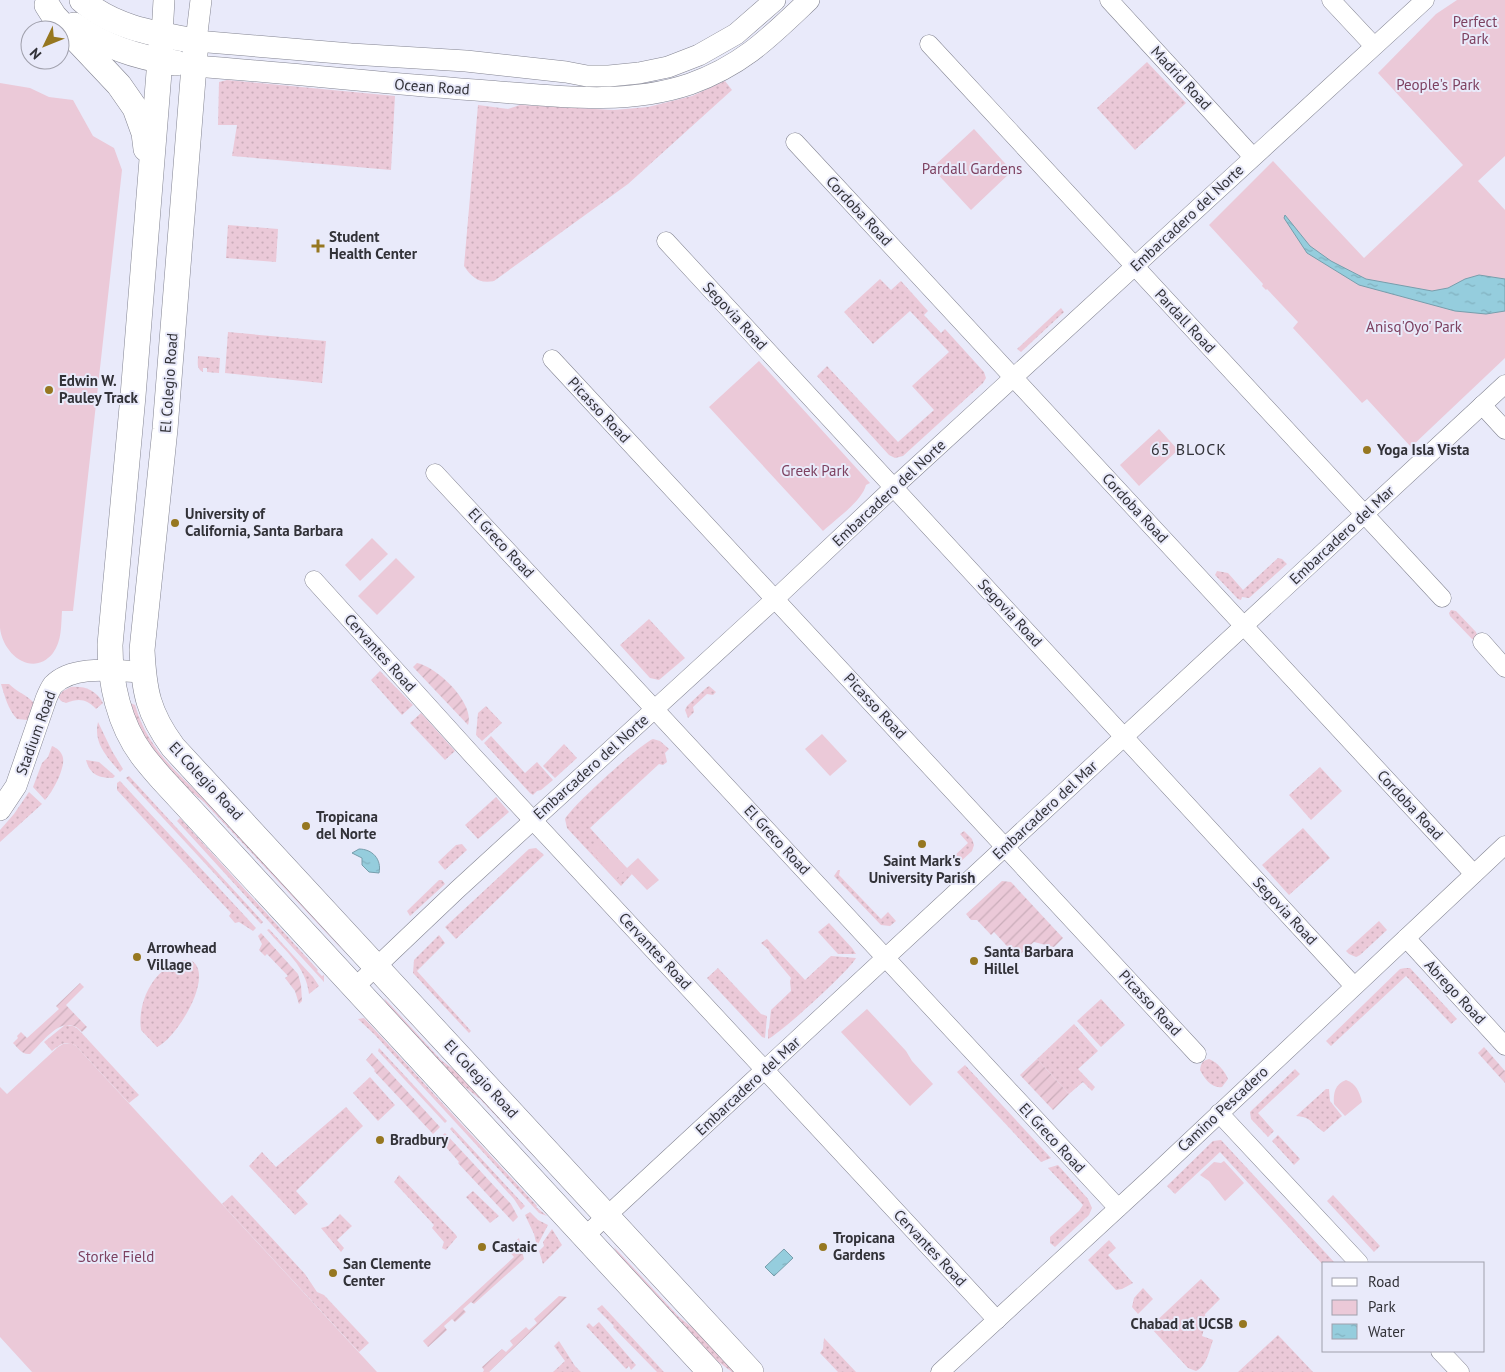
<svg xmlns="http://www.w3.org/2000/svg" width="1505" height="1372" font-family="'PT Sans',sans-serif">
  <defs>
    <pattern id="grass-dots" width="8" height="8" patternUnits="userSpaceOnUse" patternTransform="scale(1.25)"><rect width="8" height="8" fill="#ebc9d8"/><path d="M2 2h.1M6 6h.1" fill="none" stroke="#caadba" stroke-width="1.8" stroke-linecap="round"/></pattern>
    <pattern id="garden-furrows" width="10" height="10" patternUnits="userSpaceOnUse" patternTransform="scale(1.25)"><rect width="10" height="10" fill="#ebc9d8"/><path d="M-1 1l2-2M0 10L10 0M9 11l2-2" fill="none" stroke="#caadba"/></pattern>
    <pattern id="water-ripples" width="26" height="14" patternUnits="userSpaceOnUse" patternTransform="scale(1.25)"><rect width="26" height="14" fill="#95cddd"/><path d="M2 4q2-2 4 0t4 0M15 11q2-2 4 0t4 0" fill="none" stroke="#81b0be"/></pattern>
  </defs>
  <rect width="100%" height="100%" fill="#e9eafa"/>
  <g fill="url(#grass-dots)">
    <polygon points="1147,62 1186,103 1135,150 1097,108"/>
    <polygon points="227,80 395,96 391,170 232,156 237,125 218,125 219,82"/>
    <path d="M725,81L732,90L628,184L494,281C480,284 472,278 464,266L478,105L508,109L520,105L614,110L648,107L692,96Z"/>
    <polygon points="228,225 278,229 276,262 226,258"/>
    <polygon points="880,279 891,290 901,281 928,311 924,315 941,333 945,329 984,372 986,378 983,383 903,456 895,458 889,455 817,376 827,366 898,442 934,410 912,386 949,352 910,311 873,344 844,312"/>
    <polygon points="1061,308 1064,312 1021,352 1017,349"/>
    <polygon points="228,332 326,341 322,383 225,373"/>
    <path d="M198,356L220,358L219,373L207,372V368H203V372C196,369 198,362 198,356Z"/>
    <polygon points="1278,558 1282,559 1287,564 1249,598 1242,597 1241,600 1238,599 1215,575 1217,571 1228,573 1243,590"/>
    <polygon points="1451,610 1456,611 1476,632 1478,637 1475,640 1472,639 1450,616 1449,613"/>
    <polygon points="649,619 685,658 659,680 650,678 620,645"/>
    <polygon points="380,671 413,705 402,715 371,680"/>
    <path d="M1,684H9C17,692 27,695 34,703L29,718L27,720L17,719C8,709 5,697 1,684Z"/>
    <polygon points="709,686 716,692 713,695 707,694 693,707 694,712 688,718 685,710 687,706 706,688"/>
    <path d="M71,687C85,686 96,690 103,703L96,709C87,699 79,698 66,703L61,701L58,697L63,691Z"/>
    <path d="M130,703L135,705C147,746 172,768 202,797C215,810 228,825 242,838L349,957L204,802L184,786L150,752L129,704Z"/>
    <polygon points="486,706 502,723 482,741 476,735 478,713"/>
    <polygon points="421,713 455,751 445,760 410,723"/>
    <path d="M98,722L112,751L123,769L120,772C107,757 93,743 98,722Z"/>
    <polygon points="491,736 525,773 537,762 553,780 541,790 537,791 533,795 530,793 484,743"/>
    <path d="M653,739L660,741L669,749L665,753L667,762L663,765L659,764L590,828L632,874L621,886L567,828L565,819C571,807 640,744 653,739Z"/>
    <polygon points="564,744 577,758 555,778 543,766"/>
    <path d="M52,746C57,748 62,752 63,758C65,768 53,792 45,800L33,787L42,763L48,757Z"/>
    <path d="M86,760L99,762L115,776L113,778C99,778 90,775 86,760Z"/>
    <polygon points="1320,767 1342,791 1311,820 1289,795"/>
    <polygon points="129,776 263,922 261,924 126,778"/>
    <polygon points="120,781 256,928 253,931 239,922 235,923 229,916 231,913 117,790 117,783"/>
    <polygon points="29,792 42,804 0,842 0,830 14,814"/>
    <polygon points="496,797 509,812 478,839 465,825"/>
    <polygon points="180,818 318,970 317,971 322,976 324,975 324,982 177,821"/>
    <polygon points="1303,828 1330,858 1289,895 1262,865"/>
    <polygon points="964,831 972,839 974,845 972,851 959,863 953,857 968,843 960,834"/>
    <polygon points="462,844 467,850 445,870 438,862 456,845"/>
    <polygon points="536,848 544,855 456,939 445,927 529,849"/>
    <polygon points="838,870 840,870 839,875 881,919 888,912 896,921 890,926 881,925 834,876"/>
    <polygon points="439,880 442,880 445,884 410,916 407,911"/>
    <polygon points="1379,921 1387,930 1360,955 1356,957 1349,954 1346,951"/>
    <polygon points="829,923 852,948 856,954 838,954 818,932"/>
    <path d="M269,929L313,977L319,986L309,994C306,966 285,951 267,930Z"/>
    <polygon points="439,935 445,943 417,971 471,1031 469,1033 413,973 414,960"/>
    <path d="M767,939L805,980L831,956L856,958C850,970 781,1033 768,1039V1030L769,1028L771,1010L791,991L790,981L791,978L770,953L769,950L761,943Z"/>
    <path d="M184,960L192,961C215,976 176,1039 157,1047L141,1030C137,1001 154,967 184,960Z"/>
    <polygon points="718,968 761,1014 767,1016 765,1038 762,1037 707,978"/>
    <polygon points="1405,968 1410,968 1457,1019 1451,1024 1406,976 1331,1046 1326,1041 1400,969"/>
    <polygon points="384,998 441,1060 458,1073 580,1203 580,1205 480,1099 451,1076 389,1010"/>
    <polygon points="1101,999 1125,1025 1101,1047 1077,1021"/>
    <polygon points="364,1018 537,1206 536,1207 547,1216 539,1213 375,1035 358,1019"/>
    <polygon points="1074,1024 1098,1051 1078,1069 1095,1087 1092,1091 1083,1082 1069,1094 1037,1059"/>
    <path d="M65,1025L73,1026L78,1029L139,1095L129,1103L76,1046C67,1040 60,1044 52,1051L44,1042Z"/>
    <polygon points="379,1048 447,1121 445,1123 378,1051"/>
    <path d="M1209,1059C1217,1062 1225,1071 1228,1079L1222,1087C1212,1089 1204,1078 1200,1070C1201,1063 1202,1061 1209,1059Z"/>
    <polygon points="965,1065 1051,1158 1041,1162 957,1072"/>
    <polygon points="1295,1069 1300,1074 1258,1113 1274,1131 1268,1137 1251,1119 1250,1112"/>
    <polygon points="370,1077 395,1105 378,1121 353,1093"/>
    <path d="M1326,1089H1329L1330,1101L1342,1116L1324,1132C1312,1125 1313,1117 1296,1116Z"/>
    <polygon points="346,1107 363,1126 296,1191 308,1204 295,1215 249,1166 262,1152 276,1167"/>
    <polygon points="452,1127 525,1206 521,1210 514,1199 450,1129"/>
    <polygon points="1278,1135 1300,1159 1294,1165 1272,1141"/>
    <polygon points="1221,1140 1335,1263 1324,1263 1324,1266 1220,1152 1175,1194 1167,1186 1213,1141"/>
    <polygon points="1058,1165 1088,1199 1092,1208 1089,1215 1055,1247 1050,1243 1050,1237 1079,1211 1083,1205 1048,1168"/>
    <polygon points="399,1175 456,1235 457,1237 446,1250 442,1248 444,1242 432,1228 434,1225 394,1182"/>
    <polygon points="473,1191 499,1216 490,1223 466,1197"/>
    <polygon points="232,1195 305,1274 317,1292 324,1295 369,1343 359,1352 222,1204"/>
    <polygon points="1333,1195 1380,1246 1374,1252 1327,1201"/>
    <polygon points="530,1212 538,1220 548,1225 537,1246 534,1234 525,1215"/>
    <polygon points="340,1214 352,1226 337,1240 344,1248 341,1252 321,1228 328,1226"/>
    <polygon points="552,1229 562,1245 543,1264 539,1251 544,1246 543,1242"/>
    <polygon points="1109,1240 1116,1248 1108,1255 1133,1283 1122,1289 1116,1290 1088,1260"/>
    <polygon points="614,1247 679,1317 724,1353 742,1372 732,1372 708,1354 620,1260"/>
    <path d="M1201,1279L1220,1299L1205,1314L1206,1322L1202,1336L1213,1340C1209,1351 1207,1366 1196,1371L1188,1368L1150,1327Z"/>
    <polygon points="1143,1288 1153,1299 1138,1314 1132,1307 1134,1298"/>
    <polygon points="602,1305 664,1372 657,1372 613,1327 614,1326 597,1309"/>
    <polygon points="599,1322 636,1365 631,1370 629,1366 626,1369 586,1326 589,1323 593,1327"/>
    <polygon points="1278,1335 1313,1372 1238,1372"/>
    <polygon points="824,1338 856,1372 838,1372 820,1353 823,1349"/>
    <polygon points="559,1341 575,1366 581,1372 553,1372 565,1361 554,1346"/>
  </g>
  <g fill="#ebc9d8">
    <polygon points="1457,0 1505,0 1505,156 1478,181 1505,210 1505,358 1411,447 1367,399 1362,403 1293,328 1298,322 1267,289 1266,290 1262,286 1263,284 1209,225 1273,161 1364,258 1463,165 1378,73 1436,14"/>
    <path d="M0,83L30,88L49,97L73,100L93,136L114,148L122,170L73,611H62C61,625 62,641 53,653C33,678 3,655 0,628Z"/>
    <polygon points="974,129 1012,171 971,210 932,168"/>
    <path d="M759,361L870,483L866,485C862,501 836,519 823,531L709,407Z"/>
    <polygon points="1159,429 1178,450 1139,486 1120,465"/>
    <polygon points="372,538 388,554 360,581 345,565"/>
    <polygon points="396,558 415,577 377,615 358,596"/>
    <polygon points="822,734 847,761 830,776 805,749"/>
    <polygon points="599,840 627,868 638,858 659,880 647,890 627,869 616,879 589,849"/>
    <polygon points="867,1009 906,1051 912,1061 933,1084 910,1106 841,1032"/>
    <polygon points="71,1043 76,1046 377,1372 32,1372 0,1337 0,1087 7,1094 58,1047 63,1044"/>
    <path d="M1346,1080C1356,1083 1360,1093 1362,1102L1345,1116L1334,1104C1333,1093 1335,1084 1346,1080Z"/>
    <polygon points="1224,1161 1244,1183 1225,1201 1209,1181 1200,1175 1214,1162 1221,1163"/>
  </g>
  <g fill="url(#garden-furrows)">
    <path d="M417,663C437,667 475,703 468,725L413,667Z"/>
    <polygon points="1002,881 1011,882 1063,938 1054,947 1034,942 1017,957 994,932 991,935 977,920 971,920 966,914"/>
    <polygon points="261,933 298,974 301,985 302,1001 299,1004 295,991 285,978 288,976 267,954 265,956 259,950 262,944 258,936"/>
    <path d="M80,983L84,987L66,1005L87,1027L82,1032C63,1012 45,1040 30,1054C22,1055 18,1048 13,1043L18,1038L17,1036L21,1032L27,1038L59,1009L56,1006Z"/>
    <polygon points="1484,1047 1505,1071 1505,1083 1478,1053"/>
    <polygon points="372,1053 440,1127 433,1134 374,1071 375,1070 366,1060"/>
    <polygon points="1037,1059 1069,1094 1053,1110 1020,1075"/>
    <polygon points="445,1133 511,1204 518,1217 513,1222 458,1163 459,1162 445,1146 442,1148 436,1141"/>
    <polygon points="519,1238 524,1259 474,1304 471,1302 463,1309 466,1312 455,1322 452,1319 444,1326 447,1330 428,1347 423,1341 514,1257 507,1249"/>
    <polygon points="559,1296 567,1297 489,1372 483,1372 484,1370 482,1367 502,1349 506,1352 513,1345 510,1341 526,1327 529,1330 537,1323 534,1319"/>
  </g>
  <g fill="url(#water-ripples)" stroke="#779eac">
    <polygon points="1285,215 1310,246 1331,261 1366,279 1432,291 1448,288 1465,279 1479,275 1505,279 1505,311 1486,314 1455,311 1359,285 1307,253 1284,218"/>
    <path d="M359,849C372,849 382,859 379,873L369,872L362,865V858L352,853Z"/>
    <polygon points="784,1249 793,1258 774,1276 765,1267"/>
  </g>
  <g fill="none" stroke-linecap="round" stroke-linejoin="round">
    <defs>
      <g id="minor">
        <polyline points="1109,0 1253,157"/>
        <polyline points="1331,0 1374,46"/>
        <polyline points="929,44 1442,598"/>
        <polyline points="795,142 1474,874"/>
        <polyline points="666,241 1354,986"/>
        <polyline points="552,359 1197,1054"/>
        <polyline points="1482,405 1505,430"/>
        <polyline points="435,473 1118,1208"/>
        <polyline points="314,580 475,758 997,1320"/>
        <polyline points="1482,642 1505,668"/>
        <polyline points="1406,938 1505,1046"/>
        <polyline points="355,987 457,890 775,599 894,487 1425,0"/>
        <polyline points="1219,1113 1359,1263"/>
        <polyline points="585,1236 1505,384"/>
        <polyline points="1440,1351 1460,1372"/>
        <polyline points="940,1372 1153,1176 1505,845"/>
      </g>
      <g id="tertiary">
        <polyline points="201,0 196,41 351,54 466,61 566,72 587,76 609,76 639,73 668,67 699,55 736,34 775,0"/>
        <polyline points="162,35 164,0"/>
        <path d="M194,66C292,73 390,84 488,91C554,96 625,106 690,84C743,65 770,37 809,0"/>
        <path d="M0,810L16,786L46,699C48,694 50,689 53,685C73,664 116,671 143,672"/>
      </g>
      <g id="secondary">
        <path d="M82,0C113,28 156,34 196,41L165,429L142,650C144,691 148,713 173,747L751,1372"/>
        <polyline points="47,5 54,16 119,85 135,108 144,133 146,149"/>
        <path d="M74,25C103,46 140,58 176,63"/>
        <path d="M162,35L133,396L110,645C110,683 119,724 142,755C148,763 155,771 162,779L710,1372"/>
      </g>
    </defs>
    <use href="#minor" stroke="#838491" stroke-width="19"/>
    <use href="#tertiary" stroke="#838491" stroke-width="22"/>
    <use href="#secondary" stroke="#838491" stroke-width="26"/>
    <use href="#minor" stroke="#fff" stroke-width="18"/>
    <use href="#tertiary" stroke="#fff" stroke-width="21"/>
    <use href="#secondary" stroke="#fff" stroke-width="25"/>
  </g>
  <g fill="#967720" stroke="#e9eafa" stroke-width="2">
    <path d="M315.5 238.5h5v5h5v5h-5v5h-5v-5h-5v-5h5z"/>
    <circle cx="49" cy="390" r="5"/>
    <circle cx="1367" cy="450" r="5"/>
    <circle cx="175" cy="523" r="5"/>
    <circle cx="306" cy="826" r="5"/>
    <circle cx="922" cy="844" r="5"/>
    <circle cx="137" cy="957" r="5"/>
    <circle cx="974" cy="961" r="5"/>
    <circle cx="380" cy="1140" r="5"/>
    <circle cx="482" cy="1247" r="5"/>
    <circle cx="823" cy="1247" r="5"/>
    <circle cx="333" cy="1273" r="5"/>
    <circle cx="1243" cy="1324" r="5"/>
  </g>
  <g text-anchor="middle" stroke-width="4" stroke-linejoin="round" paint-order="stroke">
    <g font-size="15" fill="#7d4160" stroke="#e9eafa">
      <text x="1475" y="27">Perfect<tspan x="1475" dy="17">Park</tspan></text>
      <text x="1438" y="90">People's Park</text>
      <text x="972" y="174">Pardall Gardens</text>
      <text x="1414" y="332">Anisq'Oyo' Park</text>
      <text x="815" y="476">Greek Park</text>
      <text x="116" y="1262">Storke Field</text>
    </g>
    <g font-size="15" fill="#323238" stroke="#e9eafa">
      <text transform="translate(1181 78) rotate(47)" y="5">Madrid Road</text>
      <text transform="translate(432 87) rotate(4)" y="5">Ocean Road</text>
      <text transform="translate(859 211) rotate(47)" y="5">Cordoba Road</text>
      <text transform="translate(1187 218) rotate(-43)" y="5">Embarcadero del Norte</text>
      <text transform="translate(735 316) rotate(47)" y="5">Segovia Road</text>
      <text transform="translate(1185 321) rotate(47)" y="5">Pardall Road</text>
      <text transform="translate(169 383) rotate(-86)" y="5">El Colegio Road</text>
      <text transform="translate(599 410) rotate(47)" y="5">Picasso Road</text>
      <text transform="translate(889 493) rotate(-43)" y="5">Embarcadero del Norte</text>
      <text transform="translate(1135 508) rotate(47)" y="5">Cordoba Road</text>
      <text transform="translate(1342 535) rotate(-43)" y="5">Embarcadero del Mar</text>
      <text transform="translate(501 543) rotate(47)" y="5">El Greco Road</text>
      <text transform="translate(1010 613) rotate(47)" y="5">Segovia Road</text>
      <text transform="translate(380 653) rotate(48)" y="5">Cervantes Road</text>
      <text transform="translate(875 706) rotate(47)" y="5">Picasso Road</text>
      <text transform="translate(36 733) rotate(-70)" y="5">Stadium Road</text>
      <text transform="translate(591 767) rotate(-42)" y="5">Embarcadero del Norte</text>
      <text transform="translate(206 781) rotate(47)" y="5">El Colegio Road</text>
      <text transform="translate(1410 805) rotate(47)" y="5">Cordoba Road</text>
      <text transform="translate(1045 810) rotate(-43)" y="5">Embarcadero del Mar</text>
      <text transform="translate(777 840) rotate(47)" y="5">El Greco Road</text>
      <text transform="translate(1285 911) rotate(47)" y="5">Segovia Road</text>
      <text transform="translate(655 951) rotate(47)" y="5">Cervantes Road</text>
      <text transform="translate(1455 992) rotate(47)" y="5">Abrego Road</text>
      <text transform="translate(1150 1003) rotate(47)" y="5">Picasso Road</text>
      <text transform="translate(481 1079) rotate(47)" y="5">El Colegio Road</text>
      <text transform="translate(748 1086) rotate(-43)" y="5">Embarcadero del Mar</text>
      <text transform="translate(1223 1109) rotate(-43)" y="5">Camino Pescadero</text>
      <text transform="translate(1052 1138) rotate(47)" y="5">El Greco Road</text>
      <text transform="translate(930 1248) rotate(47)" y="5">Cervantes Road</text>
    </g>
    <g font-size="15" font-weight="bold" fill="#323238" stroke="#e9eafa" text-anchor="start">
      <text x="329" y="242">Student<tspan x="329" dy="17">Health Center</tspan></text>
      <text x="59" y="386">Edwin W.<tspan x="59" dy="17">Pauley Track</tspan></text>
      <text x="1377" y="455">Yoga Isla Vista</text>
      <text x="185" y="519">University of<tspan x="185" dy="17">California, Santa Barbara</tspan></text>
      <text x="316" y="822">Tropicana<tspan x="316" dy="17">del Norte</tspan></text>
      <text x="922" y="866" text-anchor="middle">Saint Mark's<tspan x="922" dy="17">University Parish</tspan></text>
      <text x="147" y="953">Arrowhead<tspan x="147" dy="17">Village</tspan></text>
      <text x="984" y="957">Santa Barbara<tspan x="984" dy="17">Hillel</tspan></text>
      <text x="390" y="1145">Bradbury</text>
      <text x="833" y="1243">Tropicana<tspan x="833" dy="17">Gardens</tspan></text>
      <text x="492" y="1252">Castaic</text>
      <text x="343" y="1269">San Clemente<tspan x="343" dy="17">Center</tspan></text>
      <text x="1233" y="1329" text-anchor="end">Chabad at UCSB</text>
    </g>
    <g font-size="16" letter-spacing="1" fill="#323238" stroke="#e9eafa">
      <text x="1189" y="455">65 BLOCK</text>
    </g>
  </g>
  <rect x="1322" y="1262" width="162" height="90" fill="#e9eafa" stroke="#a0a0ac"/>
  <rect x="1332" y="1278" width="25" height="8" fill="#ffffff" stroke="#a0a0ac"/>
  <text x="1368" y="1287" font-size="15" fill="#323238">Road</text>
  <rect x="1332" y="1300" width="25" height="15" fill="#ebc9d8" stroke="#a0a0ac"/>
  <text x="1368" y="1312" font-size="15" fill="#323238">Park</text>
  <rect x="1332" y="1324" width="25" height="15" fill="url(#water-ripples)" stroke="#a0a0ac"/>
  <text x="1368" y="1337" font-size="15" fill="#323238">Water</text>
  <g transform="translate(45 45) rotate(227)"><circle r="24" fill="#e9eafa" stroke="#a0a0ac"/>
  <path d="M0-4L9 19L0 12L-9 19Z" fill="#967720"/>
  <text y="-8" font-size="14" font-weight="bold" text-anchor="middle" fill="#323238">N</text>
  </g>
</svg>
